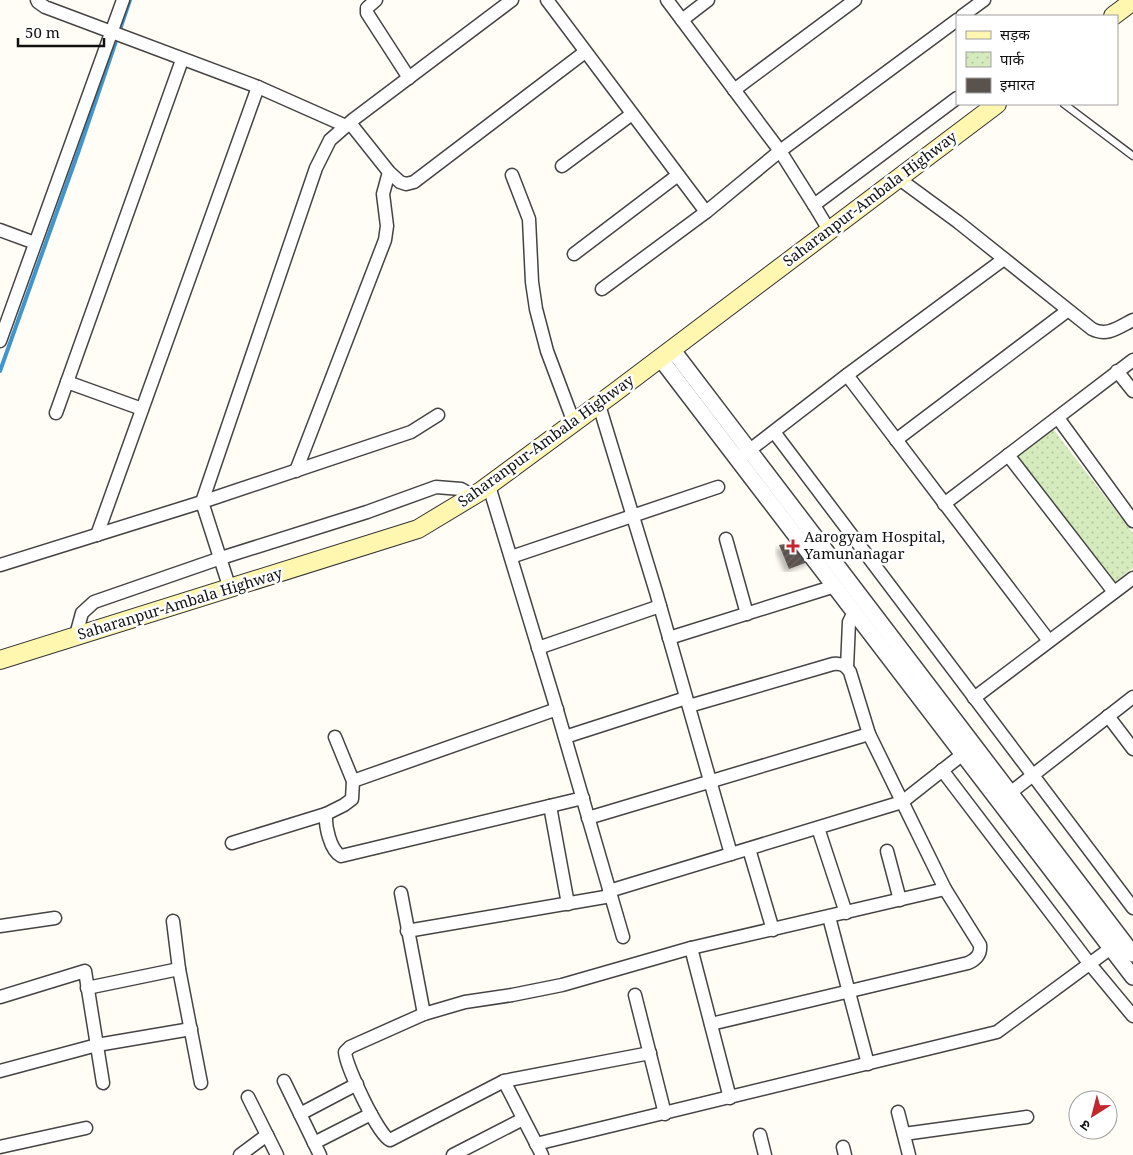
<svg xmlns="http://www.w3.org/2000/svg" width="1133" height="1155" font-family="'Noto Serif','Noto Sans Devanagari',serif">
  <defs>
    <pattern id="park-dots" width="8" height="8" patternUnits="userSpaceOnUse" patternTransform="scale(1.25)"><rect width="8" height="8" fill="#d5ebbd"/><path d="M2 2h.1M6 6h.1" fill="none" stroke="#b6c8a1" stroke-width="1.8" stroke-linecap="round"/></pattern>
    <pattern id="building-hatch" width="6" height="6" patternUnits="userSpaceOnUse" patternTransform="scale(1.25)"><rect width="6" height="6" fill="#5a524d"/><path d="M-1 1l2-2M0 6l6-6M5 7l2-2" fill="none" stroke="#6d6662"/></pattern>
    <filter id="shadow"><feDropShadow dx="-4" dy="4" stdDeviation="2.5" flood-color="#0004"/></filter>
  </defs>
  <rect width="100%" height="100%" fill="#fffdf5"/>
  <polygon fill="url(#park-dots)" points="1053,429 1133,533 1133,568 1114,583 1017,456"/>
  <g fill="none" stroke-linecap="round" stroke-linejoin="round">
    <polyline stroke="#3f96cf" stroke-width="4" points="0,371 79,150 130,0"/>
  </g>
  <polygon fill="url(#building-hatch)" filter="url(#shadow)" points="797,542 813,560 789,569 779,545"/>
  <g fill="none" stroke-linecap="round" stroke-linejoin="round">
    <defs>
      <polyline id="service" points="1064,104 1133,156"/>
      <g id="minor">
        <polyline points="37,0 38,2 45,7 258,87 346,126"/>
        <polyline points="376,0 367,8 367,13 409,78"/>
        <polyline points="547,0 706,212"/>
        <polyline points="667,0 780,151 814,205"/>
        <polyline points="962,16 984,0"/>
        <polyline points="682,20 708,0"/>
        <polyline points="734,90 855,0"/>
        <polyline points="350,123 389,172 400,182 406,184 414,182 585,52"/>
        <polyline points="562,166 632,114"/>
        <polyline points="512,175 529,219 532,282 536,309 547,351 574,423"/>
        <path d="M898,178L958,222L1092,329C1107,337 1119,327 1133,320"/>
        <polyline points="0,230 35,243"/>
        <polyline points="829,230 814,205 957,98"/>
        <polyline points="574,254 678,175"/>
        <polyline points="602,289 706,212 780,151 957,20"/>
        <polyline points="0,341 123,0"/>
        <polyline points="1117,371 1133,391"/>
        <polyline points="847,375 1049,641"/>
        <polyline points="67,382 142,409"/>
        <polyline points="599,405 656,592 731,854"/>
        <polyline points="56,413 182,60"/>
        <polyline points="1058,418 1133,521"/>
        <polyline points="774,432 1133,908"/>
        <polyline points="896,440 1067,311"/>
        <polyline points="1008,455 1114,592"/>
        <polyline points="742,456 847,375 1004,259"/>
        <polyline points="296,471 385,240 387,226 383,194 389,172"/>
        <polyline points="489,486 554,700 623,937"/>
        <polyline points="944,504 1133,360"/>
        <polyline points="97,535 258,87"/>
        <polyline points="726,539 747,614"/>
        <polyline points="511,557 718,487"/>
        <polyline points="0,565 202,502 411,432 438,415"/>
        <polyline points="230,589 202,502 316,168 330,140 354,119 512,0"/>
        <polyline points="76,635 82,613 94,602 221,558 367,512 436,487 461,489 473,496"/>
        <polyline points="669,638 835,586"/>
        <polyline points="538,648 660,606"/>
        <polyline points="847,668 849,622 854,612"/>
        <polyline points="974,698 1133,578"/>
        <path d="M689,706L833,664C841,663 846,665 850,672L869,734L945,889L980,945C981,954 977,959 968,963L711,1024"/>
        <polyline points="1108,716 1133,749"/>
        <path d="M335,737L353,781L352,799L344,805L326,814C325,826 330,850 341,856L583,798"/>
        <polyline points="565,737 686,698"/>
        <polyline points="942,770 1089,963 1133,1016"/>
        <polyline points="353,781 557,709"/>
        <polyline points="1010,793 1133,697"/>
        <polyline points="550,806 568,904"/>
        <polyline points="588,818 869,734"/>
        <polyline points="818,828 846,913"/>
        <polyline points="232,843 326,814"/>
        <polyline points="749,849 773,930"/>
        <polyline points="887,851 900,900"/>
        <polyline points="609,891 902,802 963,754"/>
        <polyline points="401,893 424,1014"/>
        <polyline points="829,917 868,1064"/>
        <polyline points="173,921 179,969 201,1083"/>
        <polyline points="0,926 55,918"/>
        <polyline points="407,931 611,896"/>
        <polyline points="691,948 730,1098"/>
        <polyline points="87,988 179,969"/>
        <polyline points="635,995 665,1114"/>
        <polyline points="0,997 85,971 103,1083"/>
        <path d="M650,1053L504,1081L390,1140C378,1135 346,1066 345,1052L350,1047L424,1014L465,1002L512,995L562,985L691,948L945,889"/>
        <polyline points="0,1071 97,1045 191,1029"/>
        <polyline points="284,1081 320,1155"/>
        <polyline points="504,1081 542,1155"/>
        <polyline points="248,1097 277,1155"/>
        <polyline points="898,1112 909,1155"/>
        <polyline points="300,1114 357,1084"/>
        <polyline points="904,1134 1027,1117"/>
        <polyline points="760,1135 765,1155"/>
        <polyline points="314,1143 371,1114"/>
        <polyline points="536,1144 997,1032 1111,948"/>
        <polyline points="0,1147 86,1128"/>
        <polyline points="843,1147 845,1155"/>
        <polyline points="240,1155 267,1135"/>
        <polyline points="453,1155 523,1119"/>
      </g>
      <g id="tertiary">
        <polyline points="672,349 1133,954"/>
        <polyline points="660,358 1133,977"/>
      </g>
      <g id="secondary">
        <polyline points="1113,16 1133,1"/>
        <polyline points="0,660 418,529 481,491 614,393 997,104"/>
      </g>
    </defs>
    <use href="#service" stroke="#444" stroke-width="9"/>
    <use href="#minor" stroke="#444" stroke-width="15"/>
    <use href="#tertiary" stroke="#444" stroke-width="18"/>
    <use href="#secondary" stroke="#333" stroke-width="20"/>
    <use href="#service" stroke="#fff" stroke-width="6"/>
    <use href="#minor" stroke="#fff" stroke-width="12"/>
    <use href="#tertiary" stroke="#fff" stroke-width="15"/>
    <use href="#secondary" stroke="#fff6b0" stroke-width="18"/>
  </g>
  <path fill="#c4262e" stroke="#fff" stroke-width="2" d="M790.5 538.5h5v5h5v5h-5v5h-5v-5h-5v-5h5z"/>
  <g text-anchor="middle" stroke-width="5" stroke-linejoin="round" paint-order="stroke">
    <g font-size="15" fill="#111" stroke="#fff">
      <text transform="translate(870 199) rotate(-37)" y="5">Saharanpur-Ambala Highway</text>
      <text transform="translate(546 441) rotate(-36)" y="5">Saharanpur-Ambala Highway</text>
      <text transform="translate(180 604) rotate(-17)" y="5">Saharanpur-Ambala Highway</text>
    </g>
    <g font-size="15" fill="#111" stroke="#fff" text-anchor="start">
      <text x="804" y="542">Aarogyam Hospital,<tspan x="804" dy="17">Yamunanagar</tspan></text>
    </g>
  </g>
  <rect x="956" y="15" width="162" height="90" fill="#ffffff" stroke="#a0a0a0"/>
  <rect x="966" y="31" width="25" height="8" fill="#fff6b0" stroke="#a0a0a0"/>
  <text x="1000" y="40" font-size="15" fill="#111111">सड़क</text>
  <rect x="966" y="52" width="25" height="15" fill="url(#park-dots)" stroke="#a0a0a0"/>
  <text x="1000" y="65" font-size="15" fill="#111111">पार्क</text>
  <rect x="966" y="78" width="25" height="15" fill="#5a524d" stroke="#a0a0a0"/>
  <text x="1000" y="90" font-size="15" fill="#111111">इमारत</text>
  <g transform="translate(1093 1115) rotate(216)"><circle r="24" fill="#ffffff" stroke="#a0a0a0"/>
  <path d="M0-4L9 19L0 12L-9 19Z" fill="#c4262e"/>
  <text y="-8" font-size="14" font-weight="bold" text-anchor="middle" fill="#111111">उ</text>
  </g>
  <path d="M18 38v8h86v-8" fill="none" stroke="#111111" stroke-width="2.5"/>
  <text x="25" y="38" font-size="15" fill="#111111" stroke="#ffffff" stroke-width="4" paint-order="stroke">50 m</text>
</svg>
